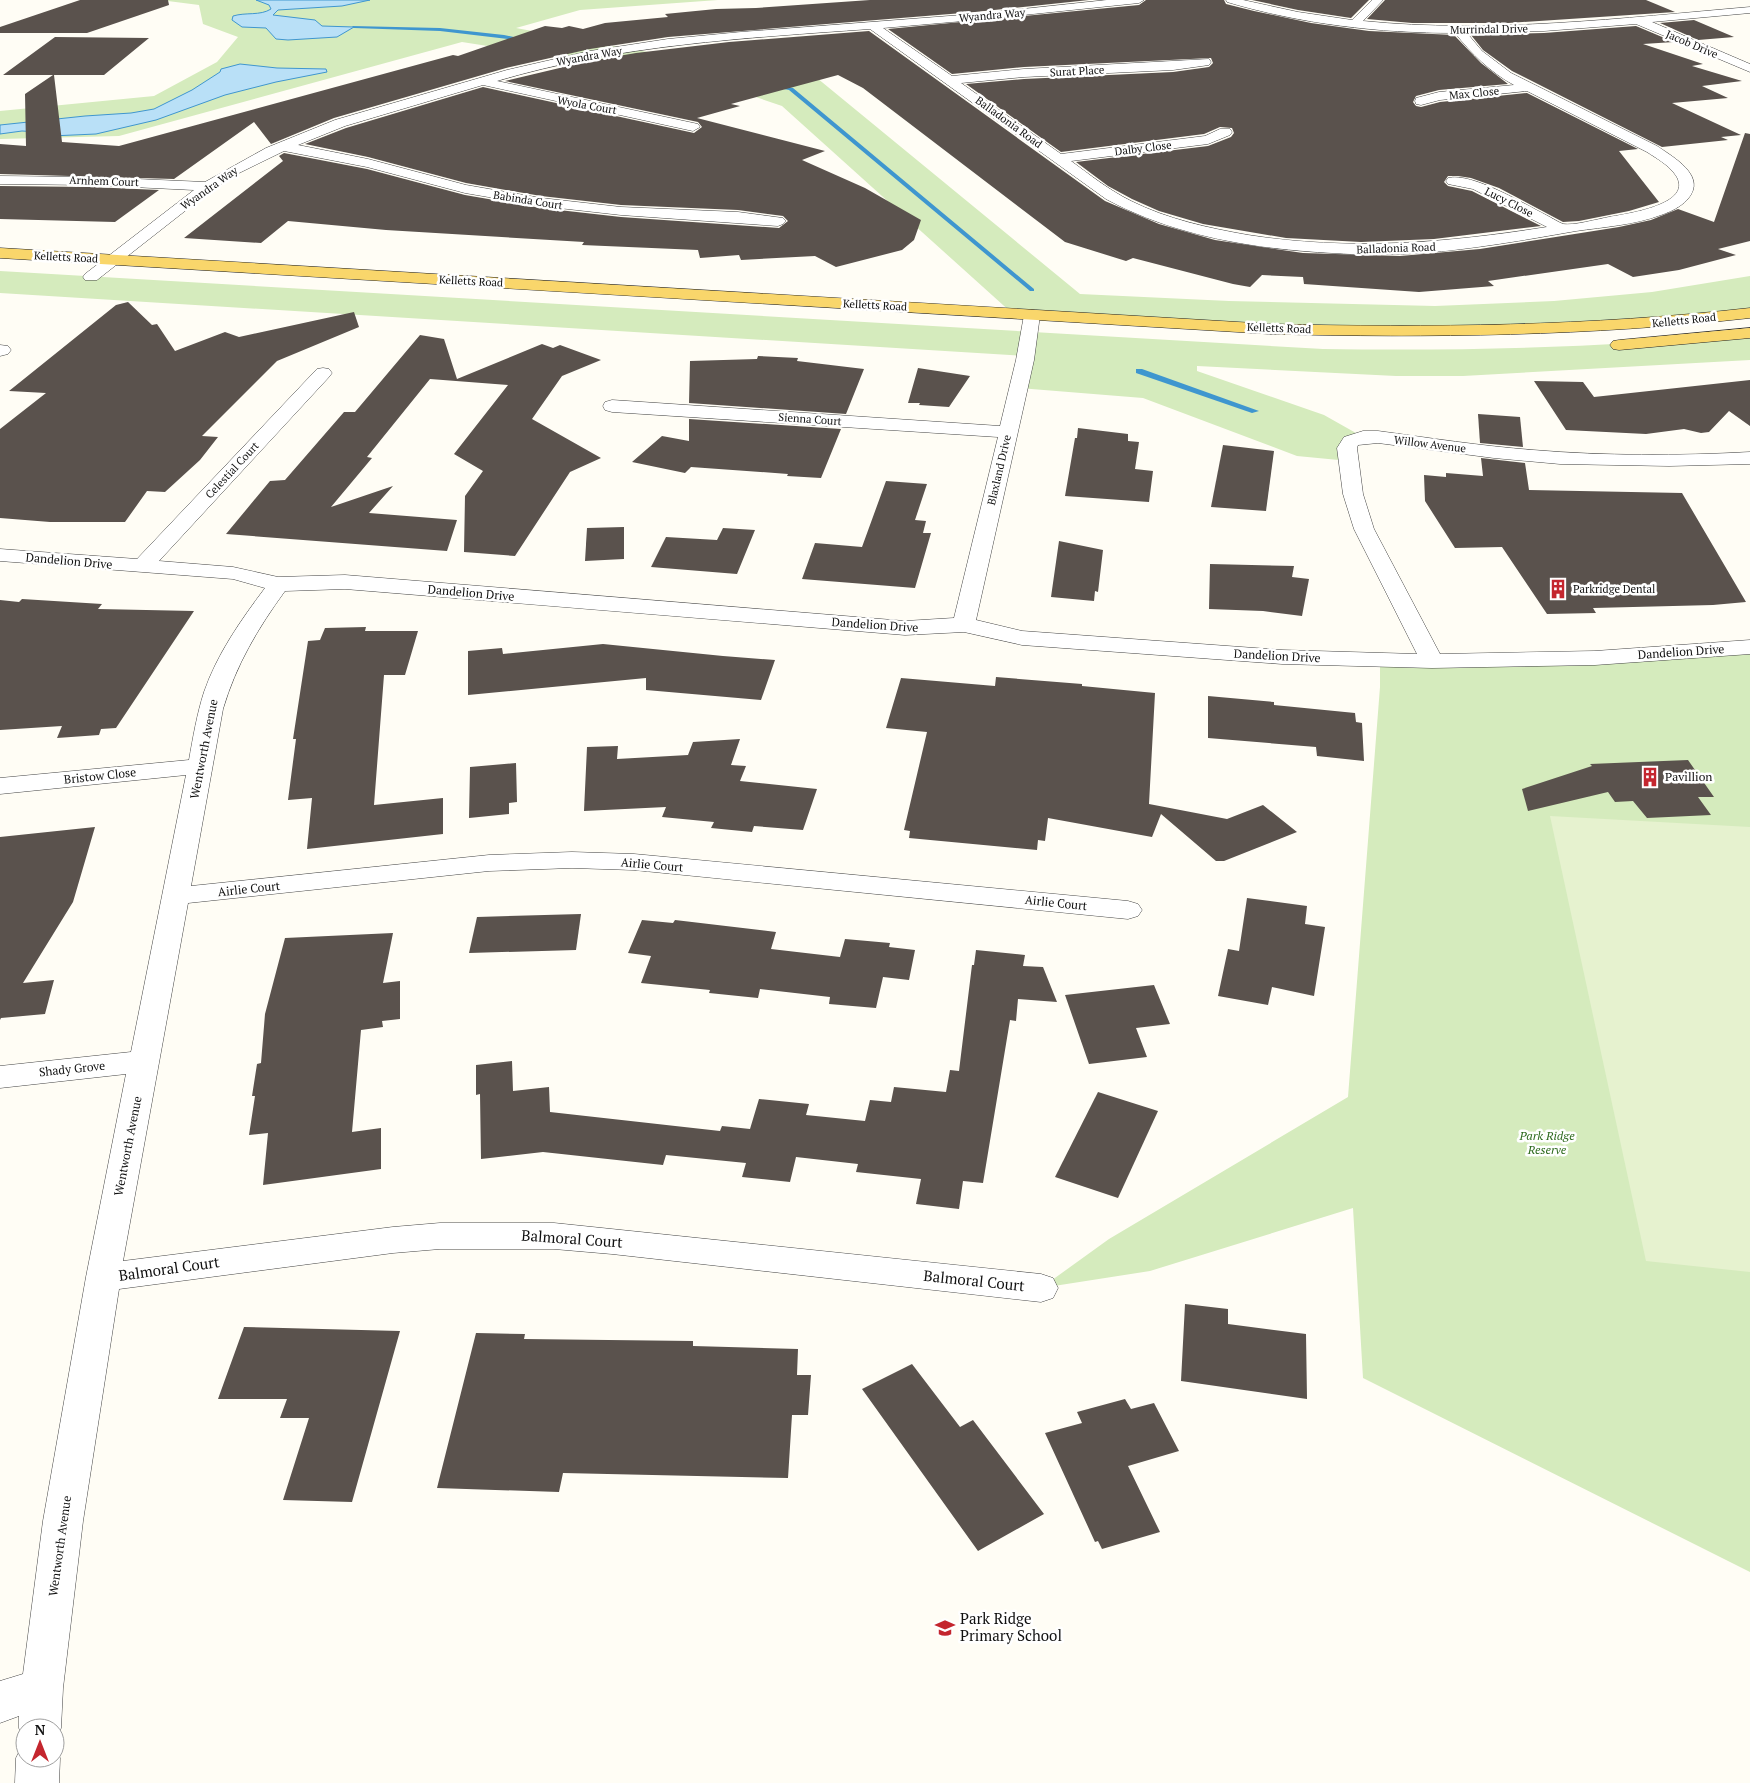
<svg xmlns="http://www.w3.org/2000/svg" width="1750" height="1783" font-family="'PT Serif',serif">
  <rect width="100%" height="100%" fill="#fffdf5"/>
  <g fill="#d5ebbd">
    <polygon points="160,0 718,0 580,10 516,28 629,49 817,78 1080,294 1229,301 1435,306 1554,301 1652,292 1750,276 1750,313 1383,332 1013,314 782,106 709,81 462,42 119,136 0,139 0,111 154,96 217,62 238,37 203,24 199,5"/>
    <path d="M0,271L1323,349C1467,351 1607,348 1750,333V360L1463,376H1396L1197,366V371L1324,415L1363,437L1356,438L1349,461L1297,456L1143,398L1019,388L1026,356L0,293Z"/>
    <polygon points="1750,647 1750,1572 1363,1378 1353,1208 1150,1271 1041,1288 1109,1239 1348,1097 1380,687 1380,660"/>
  </g>
  <polygon fill="#e6f2cf" points="1550,816 1750,827 1750,1272 1646,1261"/>
  <g fill="#b9e0f7" stroke="#3f96cf">
    <path d="M256,0H370L342,6L278,10L273,15L315,20L322,26L354,27L337,37L288,40L276,39L266,28L242,27L232,20L233,16C246,12 260,16 271,9L269,5Z"/>
    <polygon points="240,64 277,68 326,69 327,72 276,82 225,95 156,120 96,134 51,136 40,132 22,131 0,134 0,125 85,116 131,113 154,109 192,90 220,72 221,69"/>
  </g>
  <g fill="none" stroke-linecap="round" stroke-linejoin="round">
    <g fill="#3f96cf" fill-rule="evenodd">
      <polygon points="352,26 440,28 504,35 528,40 526,41 440,31 354,28"/>
      <polygon points="775,84 793,88 1034,289 1034,291 1030,291 789,90 773,87"/>
      <polygon points="1136,369 1142,369 1259,411 1252,413 1136,373"/>
    </g>
  </g>
  <g fill="#5a524d">
    <polygon points="80,0 168,0 169,5 87,33 0,33 0,27"/>
    <polygon points="870,0 1089,0 975,12 668,37 590,49 506,68 334,118 271,144 254,122 174,179 0,174 0,144 26,146 25,94 53,75 3,75 55,37 149,38 104,75 54,75 62,142 119,146 453,55 458,56 545,26 562,28 569,26 583,29 605,23 668,17 665,14 716,9 756,8"/>
    <polygon points="1146,0 1224,0 1226,4 1254,11 1311,23 1369,31 1454,35 1481,63 1508,84 1439,90 1416,96 1413,102 1416,106 1421,107 1440,102 1527,93 1638,149 1619,151 1659,202 1629,211 1579,221 1563,222 1499,188 1471,178 1458,176 1448,176 1444,182 1448,186 1472,191 1541,226 1434,239 1361,242 1286,238 1203,224 1159,211 1132,199 1108,186 1076,162 1208,146 1231,137 1234,133 1232,128 1220,127 1204,134 1061,152 966,84 1024,79 1173,72 1209,67 1213,63 1211,58 1024,67 952,74 888,29 1139,5"/>
    <polygon points="1252,0 1369,0 1351,18 1298,10"/>
    <polygon points="1385,0 1646,0 1675,12 1508,23 1412,23 1367,19"/>
    <polygon points="1694,20 1734,37 1698,40 1660,23"/>
    <polygon points="1636,26 1674,42 1643,44 1703,64 1692,66 1742,81 1702,86 1728,98 1672,103 1741,135 1721,137 1728,140 1662,147 1512,71 1483,50 1471,35 1544,33"/>
    <polygon points="869,31 1105,201 1159,224 1215,240 1303,253 1400,256 1480,249 1619,227 1651,220 1678,209 1714,222 1745,133 1750,134 1750,241 1718,249 1736,255 1679,270 1633,277 1608,264 1488,281 1494,286 1419,292 1304,284 1303,277 1262,275 1250,287 1233,284 1133,258 1126,261 1065,242 863,88 838,75 731,104 740,106 697,118 825,151 802,160 865,188 921,220 914,240 902,250 836,267 815,256 741,260 739,255 700,258 698,250 582,245 584,242 386,230 288,221 261,243 184,238 283,161 279,156 284,153 367,169 465,195 541,208 621,217 779,228 788,221 783,216 738,210 621,205 541,196 466,183 368,157 305,144 346,128 483,87 694,133 702,127 698,122 505,81 589,61 636,53 729,42"/>
    <polygon points="0,186 91,187 159,190 115,222 0,219"/>
    <polygon points="128,302 152,325 157,324 175,351 225,332 239,337 354,312 359,327 277,361 202,436 218,437 200,460 165,492 147,491 125,522 50,522 0,518 0,429 46,393 9,391 116,305"/>
    <polygon points="420,335 444,339 457,379 542,344 553,348 560,345 601,360 562,376 532,419 601,458 570,472 515,556 464,552 465,496 483,471 454,454 508,385 430,379 367,457 372,458 331,507 393,486 369,513 457,520 447,551 226,534 270,481 285,480 344,412 355,412"/>
    <polygon points="758,356 798,358 797,361 864,369 846,414 689,403 690,361 757,359"/>
    <polygon points="918,368 970,376 949,407 919,405 920,403 908,403"/>
    <polygon points="1750,380 1750,426 1729,411 1709,432 1701,433 1684,429 1646,434 1566,430 1534,381 1583,382 1594,397"/>
    <polygon points="1478,414 1520,417 1523,447 1480,443"/>
    <polygon points="689,419 841,429 821,478 787,476 788,474 691,467 685,473 632,462 662,436 689,441"/>
    <polygon points="1078,428 1128,434 1128,441 1139,442 1135,469 1153,471 1149,502 1065,496 1075,438 1077,438"/>
    <polygon points="1223,445 1274,451 1266,511 1211,507"/>
    <polygon points="1481,458 1525,463 1529,490 1682,493 1746,602 1713,605 1593,608 1596,613 1547,614 1502,547 1455,548 1425,501 1424,475 1446,477 1446,473 1483,476"/>
    <polygon points="886,481 927,484 915,520 926,521 923,533 931,533 915,588 802,579 815,543 862,547"/>
    <polygon points="624,527 624,559 585,561 587,528"/>
    <polygon points="723,528 755,530 737,574 651,567 666,537 717,540"/>
    <polygon points="1059,541 1103,550 1098,592 1095,591 1094,601 1051,597"/>
    <polygon points="1210,564 1294,566 1292,577 1309,579 1302,616 1263,611 1209,609"/>
    <polygon points="22,599 102,604 98,609 194,611 116,728 101,729 99,735 57,738 62,726 0,730 0,600 19,602"/>
    <polygon points="366,627 365,631 418,631 405,675 384,675 374,805 443,798 443,834 307,849 312,798 288,800 296,739 293,739 308,641 320,640 325,628"/>
    <polygon points="603,644 723,656 775,660 761,700 646,690 646,678 468,695 468,651 502,648 503,654"/>
    <polygon points="996,677 1082,684 1082,686 1155,693 1149,804 1227,819 1263,805 1297,832 1224,861 1216,861 1161,814 1152,837 1048,818 1045,841 1038,840 1037,850 909,838 910,831 904,830 927,732 886,728 901,678 995,686"/>
    <polygon points="1208,696 1274,702 1274,705 1355,713 1356,722 1362,723 1364,761 1317,756 1316,747 1208,738"/>
    <polygon points="740,739 731,765 746,766 740,781 817,789 803,830 754,826 752,832 711,828 714,822 662,817 666,807 584,811 587,747 618,746 617,759 688,755 693,742"/>
    <polygon points="1688,760 1714,797 1698,797 1711,815 1647,818 1633,801 1615,802 1608,792 1528,811 1522,789 1592,766 1590,764"/>
    <polygon points="516,763 517,802 509,803 509,814 469,818 470,767"/>
    <polygon points="95,827 73,902 23,983 54,980 45,1014 1,1018 0,1020 0,837"/>
    <polygon points="1247,898 1307,906 1305,924 1325,927 1314,996 1272,987 1268,1005 1218,996 1228,949 1239,951"/>
    <polygon points="581,914 576,950 469,953 477,917"/>
    <polygon points="642,920 673,923 675,920 776,932 771,949 840,957 845,939 890,943 889,947 915,950 909,980 883,977 876,1008 829,1004 830,997 760,989 758,998 709,993 710,990 641,983 651,956 628,953"/>
    <polygon points="393,933 383,983 400,981 400,1019 382,1021 383,1027 361,1030 352,1132 381,1128 381,1169 263,1185 268,1133 249,1135 255,1096 252,1096 257,1064 261,1063 265,1014 285,938"/>
    <polygon points="976,950 1025,955 1023,966 1043,967 1057,1002 1018,999 1016,1021 1010,1020 983,1183 963,1181 959,1209 916,1204 921,1179 856,1172 858,1164 796,1157 790,1182 742,1177 746,1163 666,1155 663,1165 543,1152 481,1159 480,1094 476,1095 476,1065 512,1061 513,1091 549,1087 550,1112 720,1131 722,1126 750,1129 759,1099 809,1104 806,1115 865,1121 870,1100 891,1102 894,1087 946,1092 950,1070 959,1071 972,965 974,965"/>
    <polygon points="1154,985 1170,1024 1136,1028 1147,1057 1089,1064 1065,995"/>
    <polygon points="1098,1092 1158,1111 1118,1198 1055,1177"/>
    <polygon points="1185,1304 1228,1309 1228,1324 1306,1334 1307,1399 1181,1381"/>
    <polygon points="244,1327 400,1331 352,1502 283,1500 309,1418 280,1418 287,1399 218,1399"/>
    <polygon points="476,1333 525,1334 524,1339 693,1341 693,1346 798,1349 797,1375 811,1375 808,1415 792,1415 788,1478 563,1473 559,1492 437,1488"/>
    <polygon points="912,1364 960,1427 973,1420 1044,1514 978,1551 862,1389"/>
    <polygon points="1125,1399 1131,1409 1154,1403 1179,1451 1128,1466 1160,1532 1102,1549 1098,1541 1095,1542 1045,1433 1082,1423 1077,1412"/>
  </g>
  <g fill="none" stroke-linecap="round" stroke-linejoin="round">
    <defs>
      <g id="minor">
        <path d="M1107,0H1144L1139,3L975,20L883,28L952,76L1024,69L1209,59L1211,62L1209,65L1173,70L1024,77L961,83L1061,154L1205,136L1220,129H1230L1232,132L1230,135L1208,144L1071,161C1090,175 1109,190 1131,201C1167,219 1208,228 1248,235C1350,251 1445,243 1547,227L1473,189L1448,184L1446,181L1448,178C1472,172 1524,204 1546,215C1552,218 1558,222 1563,224C1573,226 1598,219 1609,217C1626,214 1699,204 1674,173C1667,164 1656,158 1647,152L1527,91L1440,100L1421,105L1416,104L1415,101L1416,98L1439,92L1514,85C1490,72 1472,54 1455,33C1379,33 1301,24 1227,2L1226,0H1243L1298,12L1352,20L1372,0H1383L1363,21C1492,34 1622,18 1750,7V13L1652,22L1750,64V72L1636,24L1544,31L1467,33L1482,51L1511,73L1657,146C1670,155 1699,171 1693,190C1689,203 1673,211 1661,215C1634,225 1604,227 1576,231C1525,240 1474,249 1422,253C1392,255 1362,255 1332,253C1255,249 1174,236 1106,199L870,29C745,38 618,45 497,81L698,124L700,127L693,131L483,85L345,126L298,145L368,159L466,185L541,198L621,207L738,212L783,218L786,221L783,224L778,226L621,215L541,206L465,193L367,167L284,151L237,174L213,189L97,280H85L83,277L85,274L194,190L91,185L0,184V176L91,177L205,182L266,148L335,120L507,70L590,51L668,39L741,32L975,14Z"/>
        <path d="M1032,310L1038,311L1040,315L1034,360L976,620L1022,631L1282,650L1417,654L1354,529L1343,494L1337,448L1344,437L1363,431H1378C1430,438 1481,446 1533,450C1605,456 1678,456 1750,452V464L1669,466L1560,464L1494,458L1378,443L1358,445L1357,448L1363,494L1374,529L1440,654L1595,651L1750,640V654L1595,665L1432,668L1282,664L1022,645L964,632L905,635L345,589L285,591C258,628 236,665 223,709L191,886L489,855L572,852L634,854L1128,901L1138,904L1142,910L1138,916L1128,919L634,870L572,868L489,871L188,903L123,1261L393,1227L440,1223H554L1041,1274L1053,1278L1058,1288L1053,1298L1041,1302L612,1254L554,1249H440L393,1253L119,1289L83,1521L63,1688L61,1728L55,1743V1728H25V1758H55V1747L60,1758L59,1783H15L16,1758L24,1742L19,1728V1716L0,1723V1681L23,1674L43,1521L86,1277L126,1074L0,1088V1066L131,1052L186,775L0,794V778L189,760C193,737 197,714 204,692C217,654 241,620 265,588L233,579L0,561V549L137,559L317,369L323,368L329,369L332,373L329,377L159,561L233,567L278,577L345,575L905,621L954,618L998,437L612,412L605,410L603,406L605,402L612,400L1000,426L1016,360L1024,315L1026,311Z"/>
        <polygon points="0,345 8,346 11,350 8,354 0,356"/>
      </g>
      <g id="major">
        <path d="M0,248L1271,324C1431,328 1590,326 1750,308V318C1590,336 1431,338 1271,334L0,258Z"/>
        <polygon points="1750,328 1750,338 1619,350 1613,349 1610,345 1613,341 1619,340"/>
      </g>
    </defs>
    <use href="#minor" stroke="#444" stroke-width="1"/>
    <use href="#major" stroke="#222" stroke-width="1"/>
    <use href="#minor" fill="#fff" fill-rule="evenodd"/>
    <use href="#major" fill="#f9d66b" fill-rule="evenodd"/>
  </g>
  <defs>
    <symbol id="building-bare" viewBox="-9 -9 18 18"><path d="M-4-6H4V6H1V3H-1V6H-4ZM-2.5-4.3h1.7v1.8h-1.7ZM.8-4.3h1.7v1.8H.8ZM-2.5-1h1.7V.8h-1.7ZM.8-1h1.7V.8H.8Z" fill="#c4262e" stroke="#fff" stroke-width="2.5" paint-order="stroke"/></symbol>
    <symbol id="school-bare" viewBox="-9 -9 18 18"><path d="M0-5L7-2L0 1L-7-2ZM-4 1L0 2.5L4 1V4Q0 6-4 4Z" fill="#c4262e" stroke="#fff" stroke-width="2.5" paint-order="stroke"/></symbol>
  </defs>
  <g fill-rule="evenodd">
    <use href="#building-bare" x="1544" y="575" width="28" height="28"/>
    <use href="#building-bare" x="1636" y="763" width="28" height="28"/>
    <use href="#school-bare" x="931" y="1614" width="28" height="28"/>
  </g>
  <g text-anchor="middle" stroke-width="5" stroke-linejoin="round" paint-order="stroke">
    <g font-size="11" fill="#111" stroke="#fff">
      <text transform="translate(992 15) rotate(-5)" y="4">Wyandra Way</text>
      <text transform="translate(1489 29) rotate(-1)" y="4">Murrindal Drive</text>
      <text transform="translate(1692 44) rotate(23)" y="4">Jacob Drive</text>
      <text transform="translate(589 56) rotate(-10)" y="4">Wyandra Way</text>
      <text transform="translate(1077 71) rotate(-3)" y="4">Surat Place</text>
      <text transform="translate(1474 93) rotate(-6)" y="4">Max Close</text>
      <text transform="translate(587 105) rotate(10)" y="4">Wyola Court</text>
      <text transform="translate(1009 122) rotate(36)" y="4">Balladonia Road</text>
      <text transform="translate(1143 148) rotate(-7)" y="4">Dalby Close</text>
      <text transform="translate(104 181) rotate(2)" y="4">Arnhem Court</text>
      <text transform="translate(209 188) rotate(-35)" y="4">Wyandra Way</text>
      <text transform="translate(528 200) rotate(9)" y="4">Babinda Court</text>
      <text transform="translate(1509 202) rotate(27)" y="4">Lucy Close</text>
      <text transform="translate(1396 248) rotate(-2)" y="4">Balladonia Road</text>
      <text transform="translate(66 257) rotate(3)" y="4">Kelletts Road</text>
      <text transform="translate(471 281) rotate(3)" y="4">Kelletts Road</text>
      <text transform="translate(875 305) rotate(3)" y="4">Kelletts Road</text>
      <text transform="translate(1684 320) rotate(-6)" y="4">Kelletts Road</text>
      <text transform="translate(1279 328) rotate(2)" y="4">Kelletts Road</text>
      <text transform="translate(810 419) rotate(4)" y="4">Sienna Court</text>
      <text transform="translate(1430 444) rotate(7)" y="4">Willow Avenue</text>
      <text transform="translate(232 470) rotate(-47)" y="4">Celestial Court</text>
      <text transform="translate(999 470) rotate(-77)" y="4">Blaxland Drive</text>
    </g>
    <g font-size="11" fill="#111" stroke="#fff" text-anchor="start">
      <text x="1573" y="593">Parkridge Dental</text>
    </g>
    <g font-size="12" fill="#111" stroke="#fff">
      <text transform="translate(69 561) rotate(5)" y="4">Dandelion Drive</text>
      <text transform="translate(471 593) rotate(5)" y="4">Dandelion Drive</text>
      <text transform="translate(875 625) rotate(4)" y="4">Dandelion Drive</text>
      <text transform="translate(1681 652) rotate(-4)" y="4">Dandelion Drive</text>
      <text transform="translate(1277 656) rotate(3)" y="4">Dandelion Drive</text>
      <text transform="translate(204 749) rotate(-79)" y="4">Wentworth Avenue</text>
      <text transform="translate(100 776) rotate(-6)" y="4">Bristow Close</text>
      <text transform="translate(652 865) rotate(5)" y="4">Airlie Court</text>
      <text transform="translate(249 889) rotate(-6)" y="4">Airlie Court</text>
      <text transform="translate(1056 903) rotate(6)" y="4">Airlie Court</text>
      <text transform="translate(72 1069) rotate(-6)" y="4">Shady Grove</text>
      <text transform="translate(128 1146) rotate(-79)" y="4">Wentworth Avenue</text>
      <text transform="translate(60 1546) rotate(-82)" y="4">Wentworth Avenue</text>
    </g>
    <g font-size="12" fill="#111" stroke="#fff" text-anchor="start">
      <text x="1665" y="781">Pavillion</text>
    </g>
    <g font-size="12" font-style="italic" fill="#2f6b1f" stroke="#fff">
      <text x="1547" y="1140">Park Ridge<tspan x="1547" dy="14">Reserve</tspan></text>
    </g>
    <g font-size="15" fill="#111" stroke="#fff">
      <text transform="translate(572 1239) rotate(4)" y="5">Balmoral Court</text>
      <text transform="translate(169 1269) rotate(-8)" y="5">Balmoral Court</text>
      <text transform="translate(974 1281) rotate(6)" y="5">Balmoral Court</text>
    </g>
    <g font-size="15" fill="#111" stroke="#fff" text-anchor="start">
      <text x="960" y="1624">Park Ridge<tspan x="960" dy="17">Primary School</tspan></text>
    </g>
  </g>
  <g transform="translate(40 1743)"><circle r="24" fill="#ffffff" stroke="#a0a0a0"/>
  <path d="M0-4L9 19L0 12L-9 19Z" fill="#c4262e"/>
  <text y="-8" font-size="14" font-weight="bold" text-anchor="middle" fill="#111111">N</text>
  </g>
</svg>
